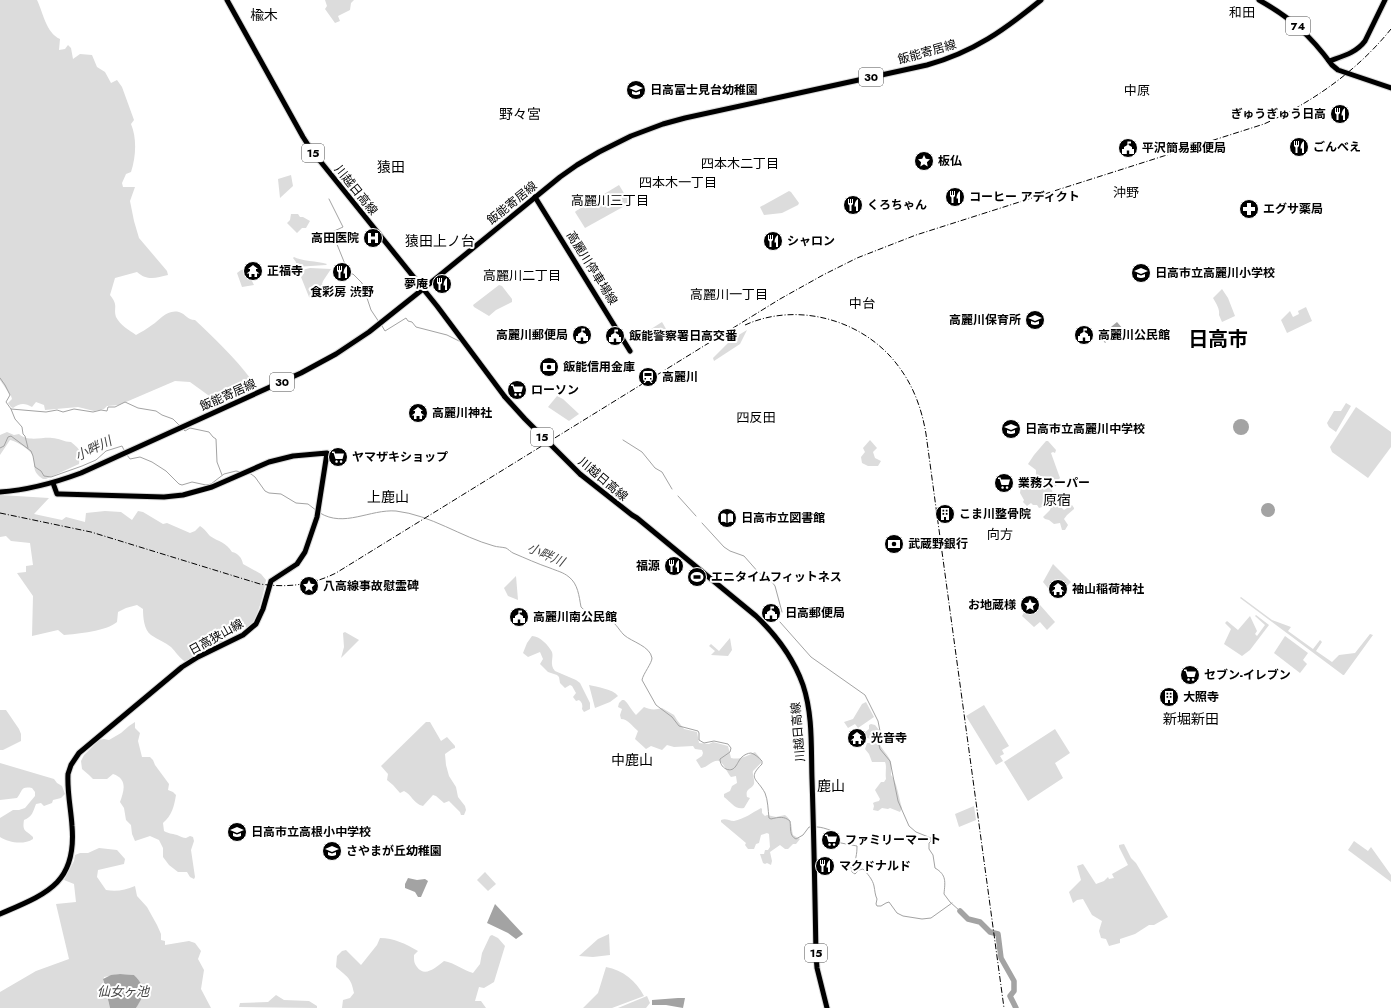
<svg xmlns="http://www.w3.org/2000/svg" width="1391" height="1008" font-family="Jost,'Noto Sans JP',sans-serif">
  <rect width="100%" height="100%" fill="#fff"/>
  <g fill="#dcdcdc">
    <path d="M0,0H37C43,12 46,33 60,39L59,50L65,49L68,45L71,48L73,59L80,54L92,55L97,67L105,72L111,83L117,80L122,87L134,120L131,124C137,138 136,157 131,172L126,174L122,183L123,187H135L130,201L134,221L139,238L167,271L168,275C156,278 147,281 137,272L115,278L110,295C119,306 113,307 116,317C120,325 129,330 136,335C141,332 147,329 152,325C160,320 167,309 179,312C186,314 187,320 195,320C213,337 236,359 250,378C250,382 250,387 248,391C243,398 226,401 219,403L190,382L175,381L119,405L107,406L104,409L94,411L78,407L45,410L44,405L36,402L32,407C25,403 20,403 13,408L11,407L8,403L12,399L11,396L0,380Z"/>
    <polygon points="325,0 354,0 351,3 350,10 338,16 340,21 335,23 325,9 327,6"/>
    <polygon points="291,175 293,186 280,198 278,179"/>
    <polygon points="619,185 630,203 585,228 575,212 576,211"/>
    <polygon points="789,191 791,192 799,203 798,205 782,213 764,215 760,207"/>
    <polygon points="291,214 298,214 300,217 303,217 310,221 306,228 302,228 297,233 287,223 290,220"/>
    <path d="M294,257C300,261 318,261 327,264L326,265L295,267L296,262L293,258Z"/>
    <polygon points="310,268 331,269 323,281 322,284 325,287 320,291 313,299 309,297 301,277 303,275 302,270"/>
    <polygon points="248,269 249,274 246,275 249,275 254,285 242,287 237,273 241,270"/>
    <polygon points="499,285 502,286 512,299 512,302 496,310 489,316 474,307 473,305"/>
    <path d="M1222,289L1228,298L1235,316L1222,322L1219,315C1220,309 1216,303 1213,298Z"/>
    <polygon points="1306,307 1312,321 1287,333 1281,320 1290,311 1293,317 1299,314 1298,311"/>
    <polygon points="662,322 669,334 659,341 656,341 651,332 651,329"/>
    <polygon points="747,330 740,344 714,361 713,358 732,339"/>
    <polygon points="557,396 563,399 579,414 569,421 548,407"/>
    <polygon points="1346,403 1351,406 1336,432 1329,427 1327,423 1334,411 1341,411"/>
    <polygon points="1356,407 1391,432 1391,447 1368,478 1332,452 1330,447"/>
    <path d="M7,432L14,435L19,434C27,442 42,437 52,438C59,438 64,442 71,442C81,450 81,451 79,464L46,479H43C31,471 36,467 33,456C30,449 16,441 10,440L0,455V435Z"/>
    <polygon points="870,440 877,448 873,452 875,458 881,461 878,466 868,466 862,463 861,457 865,452 863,448"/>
    <path d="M1046,441H1048L1056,450L1055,453L1053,452L1051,453L1060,478L1057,481L1058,484L1052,489C1052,496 1059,506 1064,510L1072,505L1074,508V509L1067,515L1064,519L1068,525L1065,530H1062L1060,523L1054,524L1049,520L1045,519L1043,517L1050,510L1051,507H1047L1045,506L1039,508L1037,505H1033L1031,503L1027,506L1023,502L1024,500L1020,493L1021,486L1028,481L1034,480L1036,475V470L1028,464L1034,455Z"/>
    <path d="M0,495L49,498L34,514L62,520L66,517L85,522L86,513L105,511L121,512L132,520L138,511L143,512L163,524L167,523L190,533L195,531L200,526C205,529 207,533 210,536C219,542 226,542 232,552C238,553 242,558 243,564L261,574L266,580C264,590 258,621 249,626C239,631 227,626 221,636L223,641L186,662C180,659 176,652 171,647C165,642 158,640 151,635C144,630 143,617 143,609L137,605L126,608L118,612L117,622C107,631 77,634 64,635L58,630L32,636L33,596L17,573L26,572V566L33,565L30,543L11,541L6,536L0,537Z"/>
    <polygon points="1053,564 1071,582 1056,598 1043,582"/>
    <polygon points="516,576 518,600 508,596 504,588"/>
    <polygon points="1033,597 1055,622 1047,630 1040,622 1034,627 1022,616"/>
    <polygon points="1241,597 1272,620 1291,627 1288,631 1313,649 1320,640 1322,642 1316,651 1332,662 1339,655 1355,653 1370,634 1373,635 1344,675 1343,675 1240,598"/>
    <polygon points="1256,615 1269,625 1250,650 1242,656 1224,644 1231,629 1225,623 1227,621 1238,630 1250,616 1257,631 1255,634 1257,636 1265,625 1255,616"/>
    <polygon points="345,632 359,640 341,658 344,647 343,633"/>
    <path d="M532,636C540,636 548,645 552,652C554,658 549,664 555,671L576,680L580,683L590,703V709L584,712L582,709C583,705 582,702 579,700L576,701L573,697L576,693L572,686L570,685L565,688L560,683L559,677L557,675L548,672L540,664L543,659L540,652L528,657L523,653L527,643Z"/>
    <polygon points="1285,636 1308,653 1303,660 1307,664 1300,673 1274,653"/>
    <polygon points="730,638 732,650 728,656 711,655 715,651 709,646 711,644 719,651"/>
    <path d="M589,685C597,687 613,689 618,696L610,702L595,708Z"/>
    <path d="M622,700H624C629,704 631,710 636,715L644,707C650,710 656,710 662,708L674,715L677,720L684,729L697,732L699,743L709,744L713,742L728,746L731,758C740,760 747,756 755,752L761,759V763L753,771C752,775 755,780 754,784C751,790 745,788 747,797L750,798L744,808C735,810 731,802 724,797V794L730,791L732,786L737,783L736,776L731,777C727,773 724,763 719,761C713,759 707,768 701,768L696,760L702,756L703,753L702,750L695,749L693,746L674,747L667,745L662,750L651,746L646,749L635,739L638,731C633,727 628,719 621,719L620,715L622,709L618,707L619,703Z"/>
    <polygon points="866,702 874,717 858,728 855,724 848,728 844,722 853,719 862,704"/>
    <polygon points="984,705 1009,746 1002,750 1004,754 1000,756 1003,761 996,765 966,716"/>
    <polygon points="0,710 6,710 19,729 21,734 21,741 3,750 0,750"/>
    <path d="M135,722V728L140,733L138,741L142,757H150L153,760L155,765L169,784L168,790L173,792L176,795C174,807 172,815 163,823L164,831C169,834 171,833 177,835C180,836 183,838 186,838L190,836L193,837L194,841L191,850L195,877L194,879L190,877L187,872H178L169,865L163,857V848L159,840L150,836L135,841L132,834L131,825L126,820L124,808L120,802C124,791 128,779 113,774L107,779H93L89,775L82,769L81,761L84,755L99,740L104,739L109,740L121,733L129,726Z"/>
    <path d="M426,722H430L441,741L447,737L455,746V748L452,749L445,754L446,765L449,776L456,787L458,797L465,806L466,810L464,815H461L460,812L449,801L444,803L436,796L433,795L423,806C414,804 411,794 404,791L400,793L393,785L387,780L388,774L381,766Z"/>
    <path d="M871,724L875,725L879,730C875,747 886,749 891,762C892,767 891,771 891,775C897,781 899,799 902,808L900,812L890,808L888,809L882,808L878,811L873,810L874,806L873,803L875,802L879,801L880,799L875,790L881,782H884L886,779C885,773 887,766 885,762H872L869,754L865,749L867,743H871L873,741L872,739L867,738V736H865L864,733L869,729V725Z"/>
    <polygon points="1055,729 1070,753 1055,763 1063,778 1028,801 1004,762"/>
    <path d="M0,763L54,779L57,783L62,786L65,794L61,798L53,800L52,803L44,806L41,803L36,804C33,812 32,817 24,820C22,832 26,830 33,837V839C24,845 9,843 0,837V818L13,810H19L25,808L35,796V792L32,788C20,786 23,791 17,798L0,800Z"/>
    <polygon points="974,806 976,820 959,827 955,814"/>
    <path d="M761,808L762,809V813L765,816L767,815L776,817L785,815C793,821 791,827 793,835L800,839L796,844H793L788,849H785L780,845L770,852L772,861L771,865L767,863L765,864L763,863L760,854H764L765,850H768L770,847L769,834L767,833L761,835L759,843L756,844L754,849H748L745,845L746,843L721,822V820C726,818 729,821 734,821C744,819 752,813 761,808Z"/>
    <polygon points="1354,841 1368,851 1371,847 1391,875 1391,882 1348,850"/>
    <polygon points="1124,844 1131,858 1136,863 1168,917 1154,925 1149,925 1135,934 1120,939 1120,943 1109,946 1106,939 1101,938 1099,931 1102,921 1092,915 1083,899 1077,900 1073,903 1069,892 1081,880 1077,866 1083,864 1096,884 1104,881 1108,877 1109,879 1114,878 1112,874 1128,865 1119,847 1119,845"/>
    <path d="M99,848L117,850L125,859L124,864L98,870L97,877L106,890C117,892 125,890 135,886L137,896L147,907L157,925L161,934V940L165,941V945L189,941L195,943L201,951L198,959L204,970L201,989L211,1008H136C144,994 147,988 134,975L120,974L104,977L103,981L110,1008H0V992L36,971L69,959L56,904L76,902L74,884L64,880L74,861L75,855L80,853H88Z"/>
    <polygon points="485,872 496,884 488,891 477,880"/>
    <polygon points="609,934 610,955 593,957 579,956 598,939"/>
    <path d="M492,935L498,938L505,946L494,982L484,988L479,987L475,1001H481L486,1008H342L343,1000L350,998L354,993C351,977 347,977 336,967L337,956L342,951L346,950L361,965L377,945L380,938C394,938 406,944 418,951L414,955C414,961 414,963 417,967C425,978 436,967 444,961C455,963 463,970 473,973L480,964L482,953L490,936Z"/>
    <path d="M606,967C623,970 636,981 644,996L612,1008H583L598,993Z"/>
    <polygon points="276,995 284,1000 309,1001 317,1006 317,1008 239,1007 240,1003 268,1002"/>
    <polygon points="647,996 650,1003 646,1008 618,1008"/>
  </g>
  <g fill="#a3a3a3">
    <polygon points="1117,322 1123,329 1115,335 1113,331 1111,332 1113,336 1105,343 1100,336"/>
    <circle cx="1241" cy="427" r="8"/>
    <circle cx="1268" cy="510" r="7"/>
    <polygon points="408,878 417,880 425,879 428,881 421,897 418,897 415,892 405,888 405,884"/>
    <polygon points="495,904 523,934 516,939 508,933 487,923"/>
    <path d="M120,974L134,975C147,988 145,994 136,1008H110L103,979L111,975Z"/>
    <polygon points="678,998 685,998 683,1008 666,1005 652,1005 652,1000"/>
  </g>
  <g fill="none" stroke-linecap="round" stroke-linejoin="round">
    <g stroke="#a3a3a3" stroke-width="1">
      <polyline points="329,199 343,227 332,232 349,274 353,274 362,283 371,310 379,322"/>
      <polyline points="382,326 385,331 406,318 408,321 412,322 416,327 447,335 461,342"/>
      <polyline points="0,378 5,385 10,395 6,402 11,409 46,412 57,410 63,412 74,409 93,412 101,410 107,411 108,407 115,407 125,402 138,408 156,411 162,415 173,419 179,425"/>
      <polyline points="11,409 15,419 22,427 23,434 25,436 28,448"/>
      <polyline points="183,429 185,431 190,428 209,432 213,437 216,439 217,462 222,475"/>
      <polyline points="623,440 642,452 655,468 662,472 672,489"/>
      <polyline points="0,448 4,446 8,437 11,436 31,451 33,456 35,467 41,471 44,476 51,477 82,466 96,460 106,451 122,446 124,450"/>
      <polyline points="127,455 130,459 140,457 152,462 166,471 179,484 182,485 192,482 206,485 211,484 224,474 236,471 241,472"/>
      <polyline points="248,473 251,474 255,477 265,491 269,493 281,494 296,503 308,504 317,511"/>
      <polyline points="678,496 696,516"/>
      <path d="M320,513C344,528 370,509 396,511C431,515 461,537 494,546C497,547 502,547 506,548C508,549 511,552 513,553C525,558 538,564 550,568C557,571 563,572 569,577C578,584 579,596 581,607C588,615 598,614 606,618C615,621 618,629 624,635C632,642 650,646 652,658C652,663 643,674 642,680L656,705L672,717L679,726L698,731L699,733V740L704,743L714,741L728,744L731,748L730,752L720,759C720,763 722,767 726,769C736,773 737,761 742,757C744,755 748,753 751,753C755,754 759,758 762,761V764C747,779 757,778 765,793C768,800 768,810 769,818L771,819C779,817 784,816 790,821C791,828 789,836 796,839L803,835L809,827H812"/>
      <polyline points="702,523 724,547 730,551 744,556 759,573 772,582 775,586 782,612"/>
      <path d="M780,622L811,657L865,695L878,721L880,731L878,741L880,749L890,761L898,801L909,826L916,832L931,838V841L929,843V849L933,855L935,868C947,875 945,882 944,894L950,902L960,911"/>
      <path d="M815,827C820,826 835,831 838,835C839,837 838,840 839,842L841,843L857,846C857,854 856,861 851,867L852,872L855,874L859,870L863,869C867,873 873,880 874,886C875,891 875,895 877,899L876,904L877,906H881L886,903L889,902L897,913L903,916L922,919L931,918L952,903"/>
    </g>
    <polyline stroke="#a3a3a3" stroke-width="5.5" points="960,911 968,919 980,922 990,932 998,934 1001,958 1014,981 1014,991 1010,996 1016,1008"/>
    <defs>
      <g id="major">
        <polyline points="227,0 303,137 312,151 437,306 505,397"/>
        <path d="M1259,0C1291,18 1310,35 1332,65L1338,70L1391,88"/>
        <path d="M1329,61C1343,56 1356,53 1365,41L1385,0"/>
        <polyline points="535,197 630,351"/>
        <path d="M580,474L632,515L637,518L756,616C777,636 793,657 803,685C813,715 811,748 812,779C814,838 815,896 816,955L817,968L827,1008"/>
        <path d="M0,492C29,490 54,483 81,473L301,373L336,354L369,332L423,289L560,177L577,165L599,152L631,136L663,124L685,118L927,65C974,52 1004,30 1041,0"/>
        <path d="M0,914C46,894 77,884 72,826C71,809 67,792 68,774L71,765L79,753L182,667L198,657L243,635L256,624L263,609L271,581L297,564L305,552L317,517L327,453L293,456L269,462L212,487L183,495L164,497L60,494H57L53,483"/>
      </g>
    </defs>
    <use href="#major" stroke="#dbdbdb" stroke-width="7"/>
    <use href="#major" stroke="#000" stroke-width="5"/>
    <g stroke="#000" stroke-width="1" stroke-dasharray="6 2 1 2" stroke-linecap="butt">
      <path d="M745,325C798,301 865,320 899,367C914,387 922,410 926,434L1004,1008"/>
      <path d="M0,513L91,532L260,584C287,588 312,585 336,573L780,299L823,275L857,258L916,235L1264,124C1313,102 1357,71 1391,29"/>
    </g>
    <defs>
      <polyline id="major-bridge" points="505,397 525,419 580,474"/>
    </defs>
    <use href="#major-bridge" stroke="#dbdbdb" stroke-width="7" stroke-linecap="butt"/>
    <use href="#major-bridge" stroke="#000" stroke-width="5"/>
  </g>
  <defs>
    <symbol id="school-disc" viewBox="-11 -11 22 22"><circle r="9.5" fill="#000" stroke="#fff"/><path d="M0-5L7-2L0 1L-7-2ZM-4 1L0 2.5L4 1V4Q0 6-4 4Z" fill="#fff"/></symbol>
    <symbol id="restaurant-disc" viewBox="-11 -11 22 22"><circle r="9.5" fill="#000" stroke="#fff"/><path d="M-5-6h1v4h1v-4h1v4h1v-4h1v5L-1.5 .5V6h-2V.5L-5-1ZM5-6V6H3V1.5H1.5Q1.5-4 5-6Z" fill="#fff"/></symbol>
    <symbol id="civic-disc" viewBox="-11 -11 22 22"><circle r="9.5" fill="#000" stroke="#fff"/><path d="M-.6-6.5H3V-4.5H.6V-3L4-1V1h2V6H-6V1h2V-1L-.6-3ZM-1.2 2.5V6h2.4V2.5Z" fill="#fff"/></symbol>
    <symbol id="sight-disc" viewBox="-11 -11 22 22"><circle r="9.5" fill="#000" stroke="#fff"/><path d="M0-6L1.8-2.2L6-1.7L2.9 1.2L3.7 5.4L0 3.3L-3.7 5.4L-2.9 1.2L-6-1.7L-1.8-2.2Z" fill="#fff"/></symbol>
    <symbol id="pharmacy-disc" viewBox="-11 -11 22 22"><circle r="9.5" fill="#000" stroke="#fff"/><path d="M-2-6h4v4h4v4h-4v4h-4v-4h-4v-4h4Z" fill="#fff"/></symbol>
    <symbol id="hospital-disc" viewBox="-11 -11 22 22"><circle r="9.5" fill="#000" stroke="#fff"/><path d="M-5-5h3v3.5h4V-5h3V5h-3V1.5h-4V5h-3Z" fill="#fff"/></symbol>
    <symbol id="temple-disc" viewBox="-11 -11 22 22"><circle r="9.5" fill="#000" stroke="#fff"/><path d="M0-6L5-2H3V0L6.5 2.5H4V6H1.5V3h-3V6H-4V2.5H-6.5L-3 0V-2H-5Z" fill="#fff"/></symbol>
    <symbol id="bank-disc" viewBox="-11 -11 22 22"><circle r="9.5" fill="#000" stroke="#fff"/><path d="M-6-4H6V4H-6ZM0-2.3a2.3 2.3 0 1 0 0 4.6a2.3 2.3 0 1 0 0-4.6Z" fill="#fff"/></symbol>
    <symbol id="station-disc" viewBox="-11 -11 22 22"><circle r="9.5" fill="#000" stroke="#fff"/><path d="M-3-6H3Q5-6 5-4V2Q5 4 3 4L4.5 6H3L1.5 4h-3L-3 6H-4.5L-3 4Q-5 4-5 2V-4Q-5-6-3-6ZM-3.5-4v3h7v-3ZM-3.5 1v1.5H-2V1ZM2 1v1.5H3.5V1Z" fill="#fff"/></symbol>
    <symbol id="supermarket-disc" viewBox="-11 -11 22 22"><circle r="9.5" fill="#000" stroke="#fff"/><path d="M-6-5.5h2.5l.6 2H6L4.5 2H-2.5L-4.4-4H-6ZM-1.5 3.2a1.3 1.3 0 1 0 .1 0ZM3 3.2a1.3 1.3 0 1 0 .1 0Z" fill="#fff"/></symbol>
    <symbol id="building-disc" viewBox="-11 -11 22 22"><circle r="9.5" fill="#000" stroke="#fff"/><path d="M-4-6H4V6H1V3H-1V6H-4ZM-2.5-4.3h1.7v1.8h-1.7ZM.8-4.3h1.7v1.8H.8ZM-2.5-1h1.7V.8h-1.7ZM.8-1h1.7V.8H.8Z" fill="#fff"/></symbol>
    <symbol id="library-disc" viewBox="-11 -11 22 22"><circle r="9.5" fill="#000" stroke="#fff"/><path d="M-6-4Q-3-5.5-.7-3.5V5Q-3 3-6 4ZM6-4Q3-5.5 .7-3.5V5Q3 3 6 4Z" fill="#fff"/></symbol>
    <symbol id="stadium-disc" viewBox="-11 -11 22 22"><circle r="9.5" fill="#000" stroke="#fff"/><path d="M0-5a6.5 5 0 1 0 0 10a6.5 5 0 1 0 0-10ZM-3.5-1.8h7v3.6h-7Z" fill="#fff"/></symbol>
  </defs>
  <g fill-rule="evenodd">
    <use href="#school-disc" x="625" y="79" width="22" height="22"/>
    <use href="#restaurant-disc" x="1329" y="103" width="22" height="22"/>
    <use href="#restaurant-disc" x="1288" y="136" width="22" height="22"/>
    <use href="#civic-disc" x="1117" y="137" width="22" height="22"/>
    <use href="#sight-disc" x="913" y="150" width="22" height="22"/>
    <use href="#restaurant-disc" x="944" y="186" width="22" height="22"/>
    <use href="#restaurant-disc" x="842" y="194" width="22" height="22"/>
    <use href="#pharmacy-disc" x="1238" y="198" width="22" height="22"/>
    <use href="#hospital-disc" x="362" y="227" width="22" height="22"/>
    <use href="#restaurant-disc" x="762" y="230" width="22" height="22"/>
    <use href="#temple-disc" x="242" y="260" width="22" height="22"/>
    <use href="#restaurant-disc" x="331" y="261" width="22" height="22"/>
    <use href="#school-disc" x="1130" y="262" width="22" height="22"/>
    <use href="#restaurant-disc" x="431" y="273" width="22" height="22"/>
    <use href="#school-disc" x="1024" y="309" width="22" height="22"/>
    <use href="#civic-disc" x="571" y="324" width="22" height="22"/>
    <use href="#civic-disc" x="1073" y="324" width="22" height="22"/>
    <use href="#civic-disc" x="604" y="325" width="22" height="22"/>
    <use href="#bank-disc" x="538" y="356" width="22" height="22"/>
    <use href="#station-disc" x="637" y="366" width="22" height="22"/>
    <use href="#supermarket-disc" x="506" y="379" width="22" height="22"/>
    <use href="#temple-disc" x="407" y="402" width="22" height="22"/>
    <use href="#school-disc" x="1000" y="418" width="22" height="22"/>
    <use href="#supermarket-disc" x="327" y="446" width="22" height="22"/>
    <use href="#supermarket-disc" x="993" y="472" width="22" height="22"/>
    <use href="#building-disc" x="934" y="503" width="22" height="22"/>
    <use href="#library-disc" x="716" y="507" width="22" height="22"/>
    <use href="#bank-disc" x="883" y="533" width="22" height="22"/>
    <use href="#restaurant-disc" x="663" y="555" width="22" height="22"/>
    <use href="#stadium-disc" x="686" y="566" width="22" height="22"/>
    <use href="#sight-disc" x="298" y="575" width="22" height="22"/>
    <use href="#temple-disc" x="1047" y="578" width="22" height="22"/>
    <use href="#sight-disc" x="1019" y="594" width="22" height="22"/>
    <use href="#civic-disc" x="760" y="602" width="22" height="22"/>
    <use href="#civic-disc" x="508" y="606" width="22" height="22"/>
    <use href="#supermarket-disc" x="1179" y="664" width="22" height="22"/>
    <use href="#building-disc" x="1158" y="686" width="22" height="22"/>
    <use href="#temple-disc" x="846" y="727" width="22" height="22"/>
    <use href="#school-disc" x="226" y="821" width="22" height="22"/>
    <use href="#supermarket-disc" x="820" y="829" width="22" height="22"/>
    <use href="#school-disc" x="321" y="840" width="22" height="22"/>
    <use href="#restaurant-disc" x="814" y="855" width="22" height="22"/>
  </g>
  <g text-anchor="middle" stroke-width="4" stroke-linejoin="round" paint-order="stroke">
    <g fill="#fff" stroke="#4c4c4c" stroke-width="1">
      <rect x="1286" y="17" width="24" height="18" rx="3"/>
      <rect x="859" y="68" width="24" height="18" rx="3"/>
      <rect x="302" y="144" width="22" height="18" rx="3"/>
      <rect x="270" y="373" width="24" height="18" rx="3"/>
      <rect x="531" y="428" width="22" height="18" rx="3"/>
      <rect x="805" y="944" width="22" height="18" rx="3"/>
    </g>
    <g font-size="11" font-weight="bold" fill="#000">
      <text x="1298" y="30">74</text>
      <text x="871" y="81">30</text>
      <text x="313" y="157">15</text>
      <text x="282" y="386">30</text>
      <text x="542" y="441">15</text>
      <text x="816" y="957">15</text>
    </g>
    <g font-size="12" fill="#000" stroke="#fff">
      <text transform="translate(927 52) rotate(-16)" y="4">飯能寄居線</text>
      <text transform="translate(356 190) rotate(51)" y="4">川越日高線</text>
      <text transform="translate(512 203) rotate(-39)" y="4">飯能寄居線</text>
      <text transform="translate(592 268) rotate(58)" y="4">高麗川停車場線</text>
      <text transform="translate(228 395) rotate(-24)" y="4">飯能寄居線</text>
      <text transform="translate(603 479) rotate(40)" y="4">川越日高線</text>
      <text transform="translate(216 637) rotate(-29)" y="4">日高狭山線</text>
      <text transform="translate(798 732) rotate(-95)" y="4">川越日高線</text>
    </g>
    <g font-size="12" font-weight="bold" fill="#000" stroke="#fff" text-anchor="start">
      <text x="650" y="94">日高富士見台幼稚園</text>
      <text x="1326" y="118" text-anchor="end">ぎゅうぎゅう日高</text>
      <text x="1313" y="151">ごんべえ</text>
      <text x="1142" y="152">平沢簡易郵便局</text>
      <text x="938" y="165">板仏</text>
      <text x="969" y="201">コーヒー アディクト</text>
      <text x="867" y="209">くろちゃん</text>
      <text x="1263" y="213">エグサ薬局</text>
      <text x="359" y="242" text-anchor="end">高田医院</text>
      <text x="787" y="245">シャロン</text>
      <text x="267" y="275">正福寺</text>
      <text x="1155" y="277">日高市立高麗川小学校</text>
      <text x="428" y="288" text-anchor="end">夢庵</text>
      <text x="342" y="296" text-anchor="middle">食彩房 渋野</text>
      <text x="1021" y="324" text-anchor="end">高麗川保育所</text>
      <text x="568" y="339" text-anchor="end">高麗川郵便局</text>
      <text x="1098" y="339">高麗川公民館</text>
      <text x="629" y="340">飯能警察署日高交番</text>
      <text x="563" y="371">飯能信用金庫</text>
      <text x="662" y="381">高麗川</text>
      <text x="531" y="394">ローソン</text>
      <text x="432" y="417">高麗川神社</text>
      <text x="1025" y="433">日高市立高麗川中学校</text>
      <text x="352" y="461">ヤマザキショップ</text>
      <text x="1018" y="487">業務スーパー</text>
      <text x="959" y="518">こま川整骨院</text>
      <text x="741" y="522">日高市立図書館</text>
      <text x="908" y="548">武蔵野銀行</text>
      <text x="660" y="570" text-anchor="end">福源</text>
      <text x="711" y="581">エニタイムフィットネス</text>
      <text x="323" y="590">八高線事故慰霊碑</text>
      <text x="1072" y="593">袖山稲荷神社</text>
      <text x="1016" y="609" text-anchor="end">お地蔵様</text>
      <text x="785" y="617">日高郵便局</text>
      <text x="533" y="621">高麗川南公民館</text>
      <text x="1204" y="679">セブン-イレブン</text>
      <text x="1183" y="701">大照寺</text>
      <text x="871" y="742">光音寺</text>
      <text x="251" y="836">日高市立高根小中学校</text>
      <text x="845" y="844">ファミリーマート</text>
      <text x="346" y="855">さやまが丘幼稚園</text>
      <text x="839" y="870">マクドナルド</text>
    </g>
    <g font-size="13" fill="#000" stroke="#fff">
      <text x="1242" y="17">和田</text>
      <text x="1137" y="95">中原</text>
      <text x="740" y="168">四本木二丁目</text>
      <text x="678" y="187">四本木一丁目</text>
      <text x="1126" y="197">沖野</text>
      <text x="610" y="205">高麗川三丁目</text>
      <text x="522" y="280">高麗川二丁目</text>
      <text x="729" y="299">高麗川一丁目</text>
      <text x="862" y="308">中台</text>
      <text x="756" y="422">四反田</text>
      <text x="1000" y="539">向方</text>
    </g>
    <g font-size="13" font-style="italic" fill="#444" stroke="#fff">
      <text transform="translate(93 448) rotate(-26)" y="5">小畔川</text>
      <text transform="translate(546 554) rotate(24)" y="5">小畔川</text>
      <text x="123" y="996">仙女ヶ池</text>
    </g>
    <g font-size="14" fill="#000" stroke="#fff">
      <text x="264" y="20">楡木</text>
      <text x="520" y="119">野々宮</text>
      <text x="391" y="172">猿田</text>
      <text x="440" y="246">猿田上ノ台</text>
      <text x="388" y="502">上鹿山</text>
      <text x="1057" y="505">原宿</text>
      <text x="1191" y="724">新堀新田</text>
      <text x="632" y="765">中鹿山</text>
      <text x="831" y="791">鹿山</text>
    </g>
    <g font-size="20" font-weight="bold" fill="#000" stroke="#fff">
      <text x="1218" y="346">日高市</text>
    </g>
  </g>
</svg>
